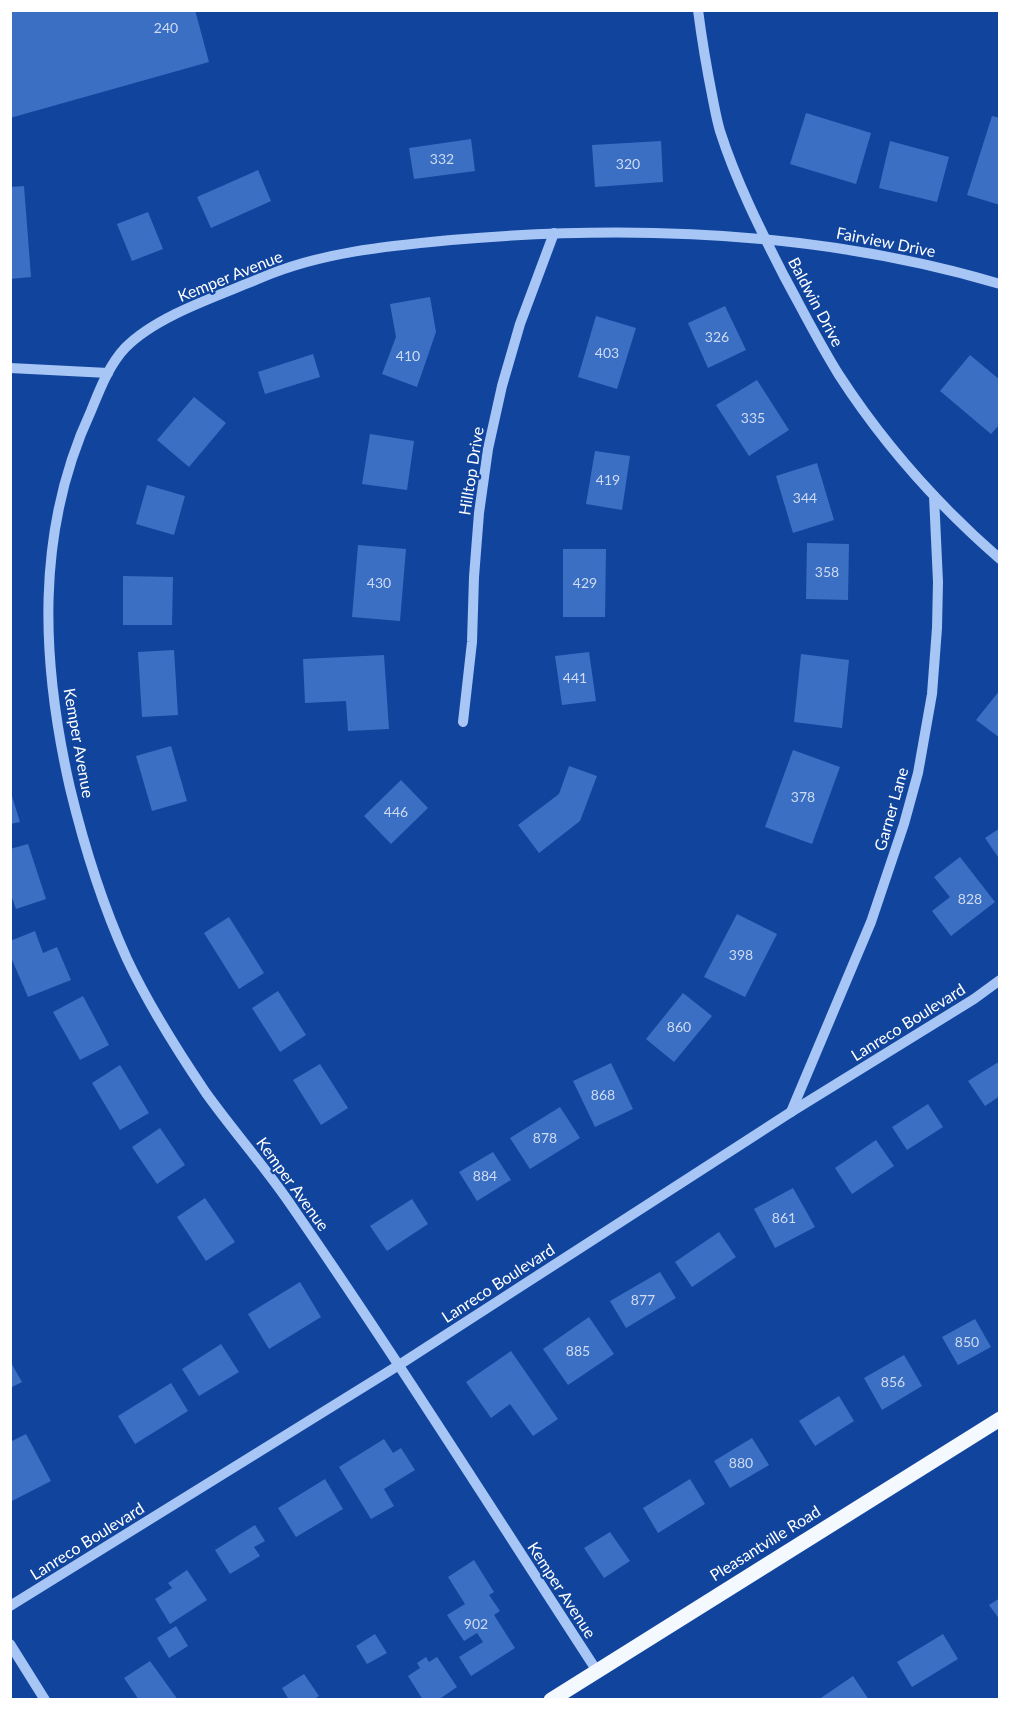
<svg xmlns="http://www.w3.org/2000/svg" width="1010" height="1710" font-family="Lato,sans-serif">
  <rect width="100%" height="100%" fill="#11459d"/>
  <g fill="#3a6fc4">
    <polygon points="10,10 195,10 209,62 10,118"/>
    <polygon points="806,113 871,133 856,184 790,164"/>
    <polygon points="992,116 1000,118 1000,205 967,195"/>
    <polygon points="471,139 475,171 414,179 409,148"/>
    <polygon points="661,141 663,182 595,187 592,145"/>
    <polygon points="890,141 949,157 937,202 879,188"/>
    <polygon points="258,170 271,201 211,228 197,197"/>
    <polygon points="24,186 31,277 10,279 10,187"/>
    <polygon points="148,212 163,249 132,261 117,224"/>
    <polygon points="430,297 436,332 417,387 382,374 396,337 390,304"/>
    <polygon points="725,306 746,350 708,368 688,323"/>
    <polygon points="596,316 636,328 617,389 578,377"/>
    <polygon points="313,354 320,377 265,394 258,372"/>
    <polygon points="970,355 1000,380 1000,424 991,434 940,391"/>
    <polygon points="757,380 789,430 749,456 716,405"/>
    <polygon points="194,397 226,423 189,467 157,440"/>
    <polygon points="370,434 414,441 407,490 362,484"/>
    <polygon points="595,451 630,456 622,510 586,504"/>
    <polygon points="817,463 834,520 793,533 776,476"/>
    <polygon points="147,485 185,496 174,535 136,524"/>
    <polygon points="807,543 849,544 848,600 806,599"/>
    <polygon points="358,545 406,549 400,621 352,617"/>
    <polygon points="563,549 606,549 605,617 563,617"/>
    <polygon points="123,576 173,577 172,625 123,625"/>
    <polygon points="174,650 178,715 142,717 138,652"/>
    <polygon points="589,652 596,701 562,705 555,656"/>
    <polygon points="801,654 849,660 842,728 794,722"/>
    <polygon points="384,655 389,729 348,731 346,701 305,703 303,659"/>
    <polygon points="1000,690 1000,738 976,720"/>
    <polygon points="171,746 187,801 152,811 136,756"/>
    <polygon points="793,750 840,767 812,844 765,827"/>
    <polygon points="569,766 597,776 580,821 539,853 518,825 559,794"/>
    <polygon points="401,780 428,808 391,844 364,816"/>
    <polygon points="10,790 20,822 10,824"/>
    <polygon points="1000,828 1000,860 985,838"/>
    <polygon points="28,844 46,899 16,909 10,892 10,849"/>
    <polygon points="960,857 995,902 951,936 932,911 950,897 934,877"/>
    <polygon points="737,914 777,934 745,997 704,977"/>
    <polygon points="229,917 264,973 239,989 204,933"/>
    <polygon points="35,931 43,953 57,947 71,980 28,997 10,955 10,941"/>
    <polygon points="278,991 306,1035 280,1052 252,1008"/>
    <polygon points="683,993 712,1016 674,1062 646,1039"/>
    <polygon points="83,996 109,1045 80,1060 53,1012"/>
    <polygon points="1000,1061 1000,1096 985,1106 968,1081"/>
    <polygon points="611,1063 633,1109 595,1127 573,1081"/>
    <polygon points="320,1064 348,1108 321,1125 293,1080"/>
    <polygon points="120,1065 149,1113 120,1130 92,1083"/>
    <polygon points="928,1104 943,1127 907,1150 892,1127"/>
    <polygon points="560,1107 580,1138 530,1169 510,1138"/>
    <polygon points="160,1128 185,1165 157,1184 132,1147"/>
    <polygon points="876,1140 894,1166 852,1194 835,1168"/>
    <polygon points="493,1152 511,1180 477,1201 459,1172"/>
    <polygon points="793,1188 815,1227 775,1248 754,1209"/>
    <polygon points="205,1198 235,1242 206,1261 177,1217"/>
    <polygon points="412,1199 428,1224 387,1251 370,1226"/>
    <polygon points="719,1232 736,1257 692,1287 675,1262"/>
    <polygon points="660,1272 676,1298 626,1328 610,1301"/>
    <polygon points="300,1282 321,1317 269,1349 248,1314"/>
    <polygon points="589,1317 614,1354 568,1385 543,1349"/>
    <polygon points="975,1319 991,1347 958,1365 942,1337"/>
    <polygon points="221,1344 239,1372 199,1396 182,1369"/>
    <polygon points="511,1351 558,1419 533,1436 510,1404 491,1418 466,1382"/>
    <polygon points="904,1355 922,1386 882,1410 864,1378"/>
    <polygon points="10,1361 22,1382 10,1388"/>
    <polygon points="171,1383 188,1411 135,1444 118,1416"/>
    <polygon points="839,1396 854,1421 815,1446 799,1421"/>
    <polygon points="26,1434 51,1481 10,1502 10,1442"/>
    <polygon points="752,1438 769,1465 730,1488 714,1461"/>
    <polygon points="384,1439 393,1453 401,1448 415,1470 384,1489 394,1506 371,1519 339,1467"/>
    <polygon points="325,1479 343,1509 296,1537 278,1508"/>
    <polygon points="690,1479 705,1504 658,1533 643,1508"/>
    <polygon points="255,1525 265,1541 254,1547 260,1556 230,1574 215,1550"/>
    <polygon points="610,1532 630,1561 604,1578 584,1548"/>
    <polygon points="474,1560 494,1592 489,1595 500,1611 494,1615 515,1648 471,1676 459,1657 483,1642 477,1633 464,1641 447,1615 465,1604 448,1577"/>
    <polygon points="187,1570 207,1600 170,1624 155,1599 172,1588 168,1583"/>
    <polygon points="1000,1598 1000,1620 989,1605"/>
    <polygon points="176,1626 188,1646 169,1658 157,1638"/>
    <polygon points="375,1634 387,1653 367,1664 356,1646"/>
    <polygon points="943,1634 958,1659 912,1687 897,1662"/>
    <polygon points="426,1657 429,1662 437,1657 457,1687 438,1700 423,1700 408,1676 420,1668 417,1663"/>
    <polygon points="150,1661 178,1700 139,1700 124,1678"/>
    <polygon points="304,1674 319,1696 313,1700 289,1700 282,1688"/>
    <polygon points="853,1676 869,1700 818,1700"/>
  </g>
  <g fill="none" stroke-linecap="round" stroke-linejoin="round">
    <g stroke="#a7c5f5" stroke-width="10">
      <path d="M698,10C702,41 707,70 713,100C715,110 717,121 720,131C736,181 760,229 784,276C802,309 819,343 839,375C883,443 939,506 1000,559"/>
      <polyline points="10,368 108,373"/>
      <polyline points="463,722 472,642 474,577 479,513 488,449 502,386 520,324 554,233"/>
      <polyline points="791,1112 871,922 904,824 918,773 932,694 937,628 938,582 934,496"/>
      <polyline points="10,1606 399,1365 791,1112 974,999 1000,980"/>
      <polyline points="10,1644 45,1700"/>
      <path d="M597,1671C496,1516 398,1360 293,1208C266,1168 234,1132 206,1093C177,1050 149,1006 127,959C102,904 84,846 70,788C41,661 35,531 91,411C100,389 109,365 125,348C157,315 221,295 263,277C322,252 388,246 451,240C635,224 822,231 1000,284"/>
    </g>
    <polyline stroke="#f4f8ff" stroke-width="15" points="551,1700 1000,1419"/>
  </g>
  <g text-anchor="middle" stroke-width="4.5" stroke-linejoin="round" paint-order="stroke">
    <g font-size="14" fill="#cedbf0">
      <text x="166" y="33">240</text>
      <text x="442" y="164">332</text>
      <text x="628" y="169">320</text>
      <text x="717" y="342">326</text>
      <text x="607" y="358">403</text>
      <text x="408" y="361">410</text>
      <text x="753" y="423">335</text>
      <text x="608" y="485">419</text>
      <text x="805" y="503">344</text>
      <text x="827" y="577">358</text>
      <text x="379" y="588">430</text>
      <text x="585" y="588">429</text>
      <text x="575" y="683">441</text>
      <text x="803" y="802">378</text>
      <text x="396" y="817">446</text>
      <text x="970" y="904">828</text>
      <text x="741" y="960">398</text>
      <text x="679" y="1032">860</text>
      <text x="603" y="1100">868</text>
      <text x="545" y="1143">878</text>
      <text x="485" y="1181">884</text>
      <text x="784" y="1223">861</text>
      <text x="643" y="1305">877</text>
      <text x="967" y="1347">850</text>
      <text x="578" y="1356">885</text>
      <text x="893" y="1387">856</text>
      <text x="741" y="1468">880</text>
      <text x="476" y="1629">902</text>
    </g>
    <g font-size="16" fill="#fff" stroke="#11459d">
      <text transform="translate(886 242) rotate(11)" y="6">Fairview Drive</text>
      <text transform="translate(230 276) rotate(-22)" y="6">Kemper Avenue</text>
      <text transform="translate(816 302) rotate(62)" y="6">Baldwin Drive</text>
      <text transform="translate(471 471) rotate(-81)" y="6">Hilltop Drive</text>
      <text transform="translate(79 743) rotate(80)" y="6">Kemper Avenue</text>
      <text transform="translate(891 809) rotate(-74)" y="6">Garner Lane</text>
      <text transform="translate(908 1022) rotate(-32)" y="6">Lanreco Boulevard</text>
      <text transform="translate(293 1184) rotate(54)" y="6">Kemper Avenue</text>
      <text transform="translate(498 1283) rotate(-33)" y="6">Lanreco Boulevard</text>
      <text transform="translate(87 1541) rotate(-32)" y="6">Lanreco Boulevard</text>
      <text transform="translate(765 1543) rotate(-32)" y="6">Pleasantville Road</text>
      <text transform="translate(562 1590) rotate(57)" y="6">Kemper Avenue</text>
    </g>
  </g>
  <rect width="1010" height="1710" fill="none" stroke="#ffffff" stroke-width="24"/>
</svg>
